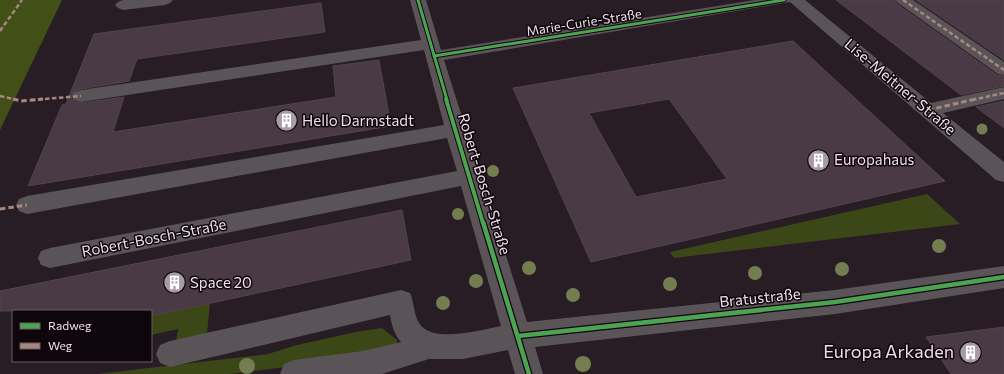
<svg xmlns="http://www.w3.org/2000/svg" width="1004" height="374" font-family="Commissioner,sans-serif">
  <rect width="100%" height="100%" fill="#281c25"/>
  <g fill="#3c4717">
    <polygon points="927,194 960,224 674,258 670,252"/>
    <polygon points="210,303 207,334 176,341 178,329 151,335 151,316"/>
    <polygon points="382,328 397,340 397,344 368,357 230,374 97,374 268,354 297,345 356,332"/>
  </g>
  <polygon fill="#424f17" points="0,0 62,0 0,130"/>
  <g fill="#493a46" stroke="#4f454c" fill-rule="evenodd">
    <polygon points="836,0 894,0 897,4 997,75 1004,76 1004,86 961,95"/>
    <polygon points="916,0 1004,0 1004,60"/>
    <polygon points="321,3 325,32 137,59 129,81 81,89 74,91 71,97 74,101 81,103 124,97 113,132 336,97 333,66 379,60 391,126 28,186 62,105 66,104 94,34"/>
    <path d="M793,41L945,181L591,262L513,88ZM669,99L727,179L636,197L589,113Z"/>
    <polygon points="1004,101 1004,128 976,107"/>
    <polygon points="402,210 411,260 151,316 151,311 0,311 0,291"/>
    <polygon points="1004,327 1004,374 951,374 926,337"/>
  </g>
  <g fill="none" stroke-linecap="round" stroke-linejoin="round">
    <g fill="#5a5459" fill-rule="evenodd">
      <polygon points="123,0 173,0 170,3 165,5 123,10 118,8 115,5 118,2"/>
      <path d="M410,0H426L441,50L755,0H805L931,103L1004,87V99L943,113L1004,162V182L996,180L790,2L444,60L527,322L835,290L1004,266V288L835,314L535,347L543,374H515L508,350L463,359H429L382,374H280L284,364L294,360L363,351L401,342C394,334 392,326 390,315L170,367L160,363L156,354L160,345L170,341L401,290L410,293C414,302 414,315 419,323C431,344 481,330 501,326L461,186L50,268L41,265L38,258L41,251L50,248L457,171L447,138L27,214L19,211L16,205L19,199L27,196L444,125L424,50L81,102L74,100L72,96L74,92L81,90L421,40Z"/>
      <polygon points="895,0 913,0 1004,62 1004,75 998,74 898,3"/>
    </g>
    <g stroke="#a5887d" stroke-width="2.5" stroke-dasharray="4.5 2.5" stroke-linecap="butt">
      <polyline points="903,0 1004,70"/>
      <polyline points="0,31 22,0"/>
      <polyline points="0,96 18,100"/>
      <polyline points="31,100 81,96"/>
      <polyline points="972,100 1004,93"/>
    </g>
    <g stroke="#a5887d" stroke-width="3" stroke-dasharray="5.5 3" stroke-linecap="butt">
      <polyline points="13,99 21,101 43,99"/>
      <polyline points="928,110 976,99"/>
      <polyline points="0,209 27,205"/>
    </g>
    <defs>
      <g id="cycleway-far2">
        <polyline points="418,0 447,100"/>
        <polyline points="434,56 784,0"/>
      </g>
      <polyline id="cycleway-far1" points="446,99 483,223"/>
      <g id="cycleway">
        <polyline points="483,222 529,374"/>
        <polyline points="518,336 835,302 1004,277"/>
      </g>
    </defs>
    <use href="#cycleway-far2" stroke="#0f060c" stroke-width="5"/>
    <use href="#cycleway-far1" stroke="#0f060c" stroke-width="6"/>
    <use href="#cycleway" stroke="#0f060c" stroke-width="7"/>
    <use href="#cycleway-far2" stroke="#4ca352" stroke-width="3"/>
    <use href="#cycleway-far1" stroke="#4ca352" stroke-width="4"/>
    <use href="#cycleway" stroke="#4ca352" stroke-width="4.5"/>
  </g>
  <g fill="#737d4f">
    <circle cx="982" cy="129" r="5.5"/>
    <circle cx="493" cy="171" r="6"/>
    <circle cx="458" cy="214" r="6"/>
    <circle cx="939" cy="246" r="7"/>
    <circle cx="529" cy="268" r="7"/>
    <circle cx="842" cy="269" r="7"/>
    <circle cx="755" cy="273" r="7"/>
    <circle cx="476" cy="281" r="7"/>
    <circle cx="670" cy="284" r="7"/>
    <circle cx="573" cy="295" r="7"/>
    <circle cx="443" cy="303" r="7"/>
    <circle cx="583" cy="364" r="8"/>
    <circle cx="247" cy="366" r="8"/>
  </g>
  <defs>
    <symbol id="building-disc" viewBox="-11 -11 22 22"><circle r="9.5" fill="#a99ba5" stroke="#0f060c"/><path d="M-4-6H4V6H1V3H-1V6H-4ZM-2.5-4.3h1.7v1.8h-1.7ZM.8-4.3h1.7v1.8H.8ZM-2.5-1h1.7V.8h-1.7ZM.8-1h1.7V.8H.8Z" fill="#fff"/></symbol>
  </defs>
  <g fill-rule="evenodd">
    <use href="#building-disc" x="274" y="108" width="25" height="25"/>
    <use href="#building-disc" x="806" y="148" width="25" height="25"/>
    <use href="#building-disc" x="162" y="270" width="25" height="25"/>
    <use href="#building-disc" x="958" y="340" width="25" height="25"/>
  </g>
  <g text-anchor="middle" stroke-width="3" stroke-linejoin="round" paint-order="stroke">
    <g font-size="13" fill="#eee0ea" stroke="#0f060c">
      <text transform="translate(584 22) rotate(-9)" y="5">Marie-Curie-Straße</text>
    </g>
    <g font-size="15" fill="#eee0ea" stroke="#0f060c">
      <text transform="translate(900 87) rotate(40)" y="5">Lise-Meitner-Straße</text>
      <text transform="translate(484 184) rotate(73)" y="5">Robert-Bosch-Straße</text>
      <text transform="translate(154 238) rotate(-11)" y="5">Robert-Bosch-Straße</text>
      <text transform="translate(760 298) rotate(-6)" y="5">Bratustraße</text>
    </g>
    <g font-size="15" fill="#eee0ea" stroke="#0f060c" text-anchor="start">
      <text x="302" y="126">Hello Darmstadt</text>
      <text x="834" y="165">Europahaus</text>
      <text x="190" y="288">Space 20</text>
    </g>
    <g font-size="18" fill="#eee0ea" stroke="#0f060c" text-anchor="end">
      <text x="954" y="358">Europa Arkaden</text>
    </g>
  </g>
  <rect x="12" y="310" width="140" height="52" fill="#0f060c" stroke="#685d65"/>
  <rect x="20" y="323" width="20" height="6" fill="#4ca352" stroke="#685d65"/>
  <text x="48" y="330" font-size="12" fill="#eee0ea">Radweg</text>
  <rect x="20" y="343" width="20" height="6" fill="#a5887d" stroke="#685d65"/>
  <text x="48" y="350" font-size="12" fill="#eee0ea">Weg</text>
</svg>
